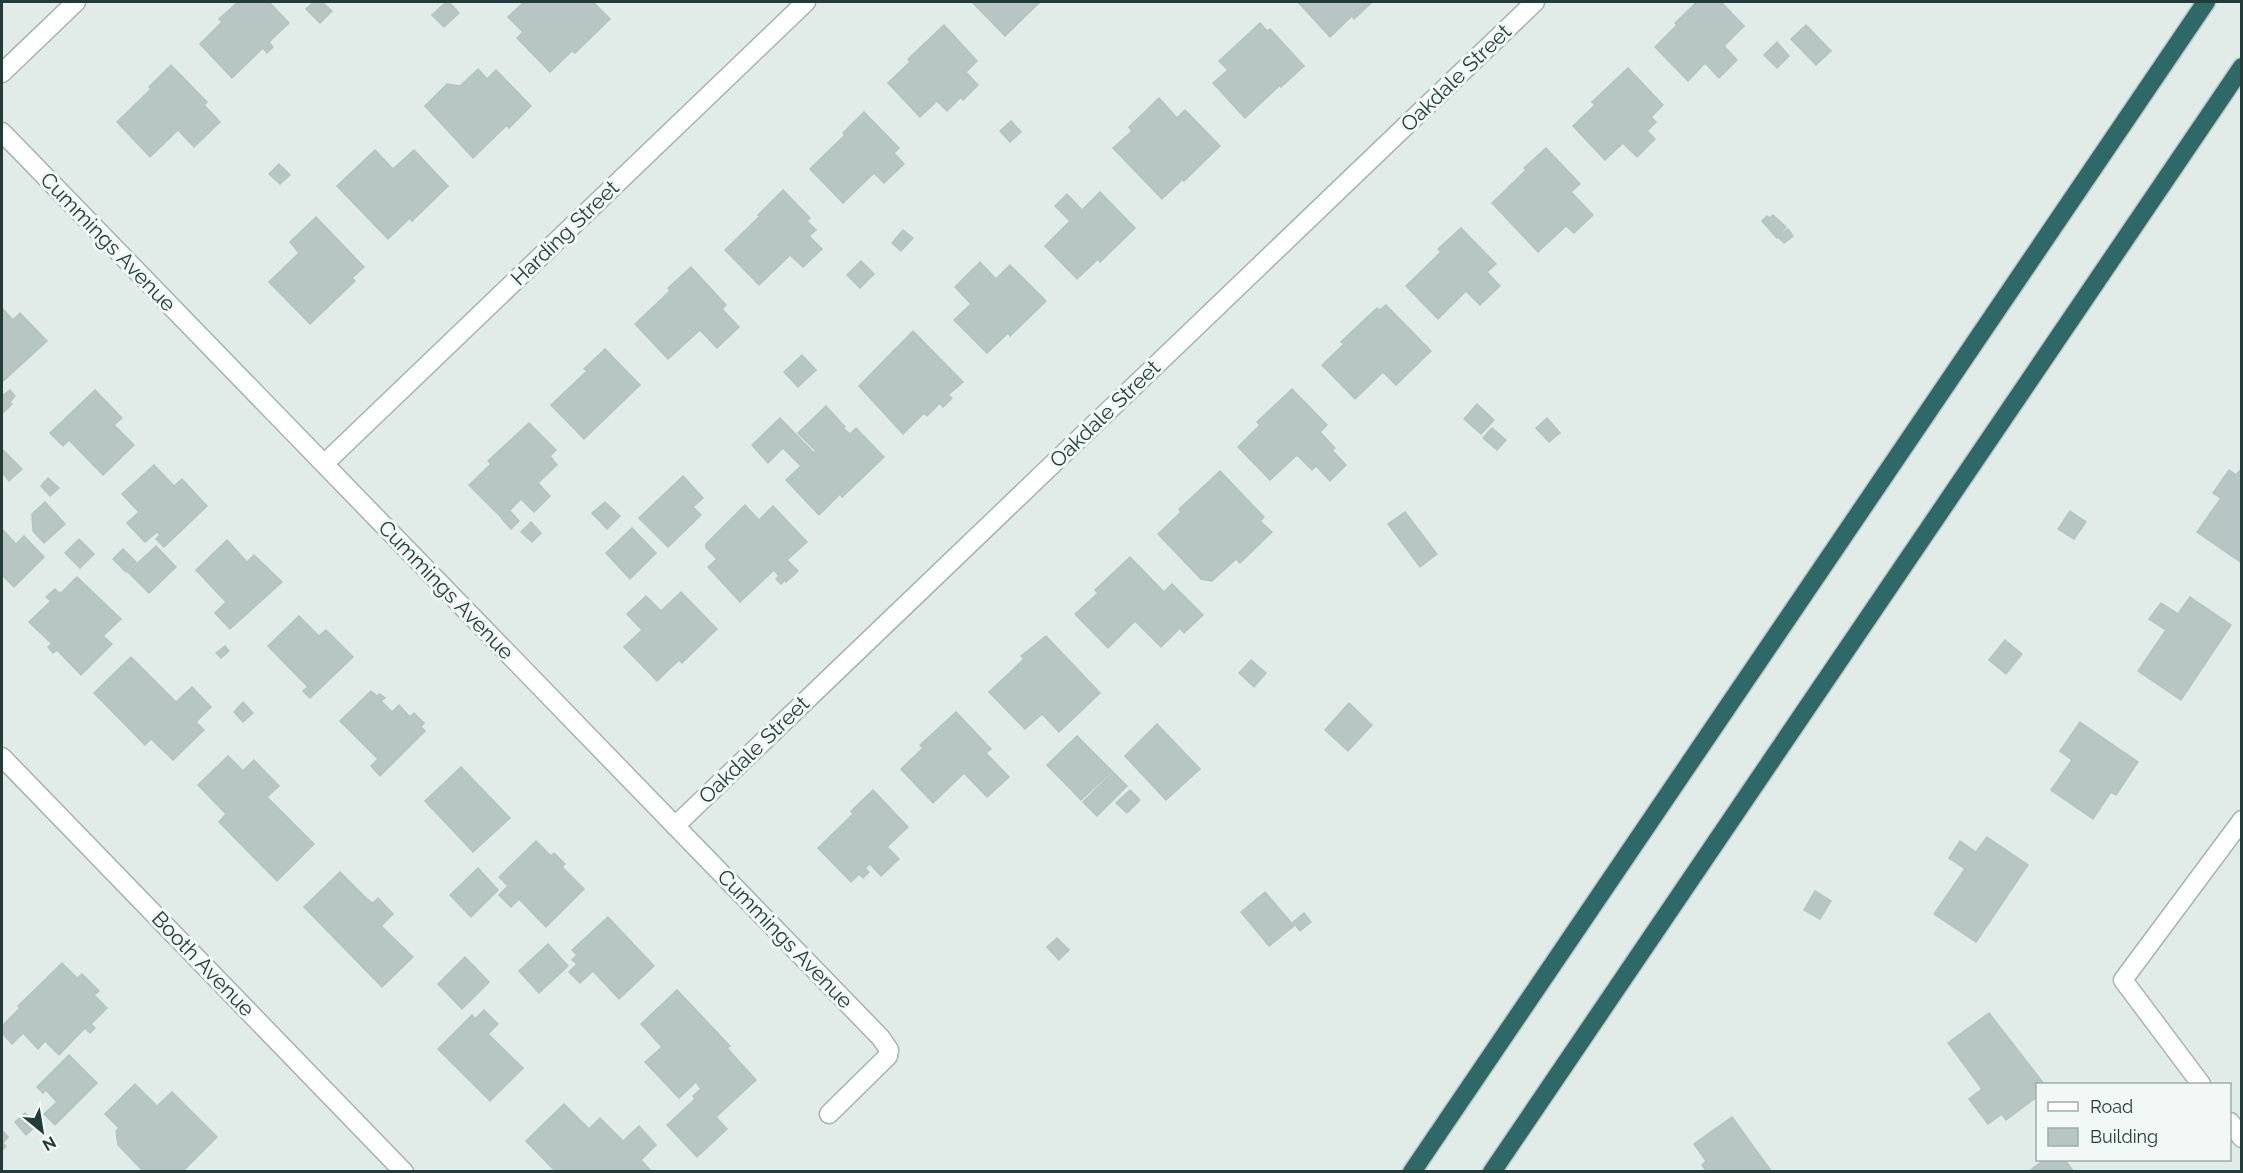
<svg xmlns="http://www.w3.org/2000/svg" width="2243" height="1173" font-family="Raleway,sans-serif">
  <rect width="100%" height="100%" fill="#e1ece9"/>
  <g fill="#b7c6c2" stroke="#b4c5c1" stroke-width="1.5">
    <polygon points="238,2 269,2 289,23 269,42 273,47 267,53 263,48 232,78 200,44 222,22 219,19"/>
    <polygon points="314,2 322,2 332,11 320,23 306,9"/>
    <polygon points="446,2 449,2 459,13 444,27 432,15"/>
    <polygon points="524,2 593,2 610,19 575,53 572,51 550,72 517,38 523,32 508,17"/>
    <polygon points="972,2 1040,2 1005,36"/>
    <polygon points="1298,2 1372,2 1354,19 1352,16 1330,37"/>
    <polygon points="1697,2 1721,2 1744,26 1724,46 1737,60 1719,78 1705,63 1688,81 1655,47 1677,25 1675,23"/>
    <polygon points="1260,23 1267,31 1270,29 1304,66 1281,87 1280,85 1245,118 1213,83 1228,70 1219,61"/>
    <polygon points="944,25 977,61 966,72 978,85 963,100 961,97 947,111 937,101 920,117 888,83 910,62 908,59"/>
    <polygon points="1806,25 1831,51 1816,65 1791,39"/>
    <polygon points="1777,42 1789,56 1777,68 1764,55"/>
    <polygon points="171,65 207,102 204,105 220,122 194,147 178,130 150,157 117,122 151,89 149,87"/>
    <polygon points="1628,68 1663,105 1651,117 1656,122 1647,131 1655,139 1637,157 1623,143 1605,160 1573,126 1595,105 1592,102"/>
    <polygon points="478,69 487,79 496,70 531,106 509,128 507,125 473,158 425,106 447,84 460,86"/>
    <polygon points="1159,98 1177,118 1185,110 1220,146 1184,181 1183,179 1162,199 1113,148 1132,131 1129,127"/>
    <polygon points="864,112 899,148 894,153 904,164 884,183 874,173 843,203 810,169 845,135 843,133"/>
    <polygon points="1011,121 1021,132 1010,142 1000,131"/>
    <polygon points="1546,148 1580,184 1571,192 1593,215 1574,233 1566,226 1538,252 1492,203 1526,170 1524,168"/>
    <polygon points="375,150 393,169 414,150 448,186 412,221 410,218 388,239 337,186"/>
    <polygon points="279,164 290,175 280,184 269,174"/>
    <polygon points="783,190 810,218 807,221 816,230 809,236 822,249 803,267 790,255 759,285 725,250 760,216 758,215"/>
    <polygon points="1100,192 1135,228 1100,262 1098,259 1077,279 1045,246 1070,221 1055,206 1067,194 1082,210"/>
    <polygon points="1773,215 1786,227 1777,238 1762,221 1767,216 1770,218"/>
    <polygon points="316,217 364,267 352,278 355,281 310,324 269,282 299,253 290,242"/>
    <polygon points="1461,228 1496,264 1487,272 1500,286 1480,305 1466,291 1438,319 1406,286 1441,252 1438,249"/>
    <polygon points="1788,229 1793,236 1784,243 1778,237"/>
    <polygon points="903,230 913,238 901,251 892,243"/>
    <polygon points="861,261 874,274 860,288 847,275"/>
    <polygon points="980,262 996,279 1010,265 1046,301 1010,336 1008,333 987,353 954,320 971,304 955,287"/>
    <polygon points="691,267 726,305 722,309 739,327 717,348 700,330 668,359 635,324 670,291 668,288"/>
    <polygon points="1386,305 1431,351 1396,385 1383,372 1355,399 1322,365 1344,344 1341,342 1377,308 1380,310"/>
    <polygon points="2,308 13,320 20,313 47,341 2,382"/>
    <polygon points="913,331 963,382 948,395 952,398 943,407 940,403 927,416 924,413 903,434 859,386"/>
    <polygon points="605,349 640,385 584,439 551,405 587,371 584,369"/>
    <polygon points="802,355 816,370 798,387 784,372"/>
    <polygon points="1292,389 1327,425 1320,432 1335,448 1332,450 1346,465 1330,481 1316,466 1312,470 1297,455 1270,480 1238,447 1260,425 1257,422"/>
    <polygon points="10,390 15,396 10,402 12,404 2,414 2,396"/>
    <polygon points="95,390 122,418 114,425 134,445 103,475 69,440 63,446 50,433"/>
    <polygon points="1477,404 1494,420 1481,434 1464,419"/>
    <polygon points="826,406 845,427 843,428 850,434 856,428 884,457 842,497 840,494 819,515 786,480 801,466 783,448 768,463 752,445 780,418 814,453 816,451 798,433"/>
    <polygon points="1547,418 1560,433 1549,442 1536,428"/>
    <polygon points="529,423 556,450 550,456 557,465 538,483 550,496 534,512 521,499 502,518 469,485 491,464 488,461"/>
    <polygon points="1492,428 1506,440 1497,450 1483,438"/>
    <polygon points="2,449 22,469 9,481 2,472 4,468 2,465"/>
    <polygon points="154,465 174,486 182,479 207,506 164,547 156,539 160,535 157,532 145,542 127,523 139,512 122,494"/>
    <polygon points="2242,468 2242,563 2197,532 2221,498 2213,493 2229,470 2236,475"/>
    <polygon points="1220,471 1264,517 1260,521 1272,532 1240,563 1236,559 1212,581 1201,579 1158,534 1181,512 1179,509"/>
    <polygon points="683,476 703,498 693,507 701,515 668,547 639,518"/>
    <polygon points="48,478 59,488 50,496 41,486"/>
    <polygon points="45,502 65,524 44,543 33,531 32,514"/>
    <polygon points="605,502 620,516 607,529 592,513"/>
    <polygon points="745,505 759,520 773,506 807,542 787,560 798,571 786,582 785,580 781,584 776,579 779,576 774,570 740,602 708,567 717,559 706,548 706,544"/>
    <polygon points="510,511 519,521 511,529 502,519"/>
    <polygon points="2070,511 2086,522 2074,539 2058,529"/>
    <polygon points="1405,512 1437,554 1420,567 1388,524"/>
    <polygon points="531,522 541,533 532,542 521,532"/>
    <polygon points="632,528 656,553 630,579 606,553"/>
    <polygon points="2,529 16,544 24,536 44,557 14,587 2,575"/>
    <polygon points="79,539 94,554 80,568 65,553"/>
    <polygon points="227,540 247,562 254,555 282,582 230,629 215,613 226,602 196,570"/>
    <polygon points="156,546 176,567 149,593 128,572"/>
    <polygon points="123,549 136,562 126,572 113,559"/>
    <polygon points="1130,557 1164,592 1172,584 1203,615 1184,633 1180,628 1161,647 1135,621 1108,648 1075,614 1098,593 1095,590"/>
    <polygon points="77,577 121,619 103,636 112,644 81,675 57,650 53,653 48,647 52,644 29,622 51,601 46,597 55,589 59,593 62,592"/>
    <polygon points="681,592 717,629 682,663 679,660 657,681 624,647 642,630 627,614 646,596 661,611"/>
    <polygon points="2190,597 2231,625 2181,700 2138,671 2166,630 2149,619 2161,603 2178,614"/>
    <polygon points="299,616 319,636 326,630 353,657 310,698 303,691 308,687 268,646"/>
    <polygon points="1046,636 1100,693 1059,732 1042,714 1025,729 989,692 1024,659 1021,656"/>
    <polygon points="2005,640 2022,654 2006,674 1989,660"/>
    <polygon points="225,646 229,651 221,658 216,653"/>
    <polygon points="131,657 176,702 192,687 211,707 196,722 204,730 173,760 151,739 145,745 94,693"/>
    <polygon points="1251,660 1266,673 1254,687 1239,673"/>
    <polygon points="371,691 377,696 380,694 385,698 381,701 392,712 399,705 410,717 414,713 424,723 421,727 425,731 380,776 371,766 378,759 340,721"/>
    <polygon points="243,702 253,713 243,722 234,712"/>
    <polygon points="1349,703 1372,725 1348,751 1325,730"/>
    <polygon points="956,712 991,749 986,753 1009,777 987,797 964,773 933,803 901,769 923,748 920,745"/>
    <polygon points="2080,722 2138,762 2116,795 2111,792 2093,819 2051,790 2072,760 2060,751"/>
    <polygon points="1157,724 1200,769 1166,800 1125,756"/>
    <polygon points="1077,736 1112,771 1081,800 1047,765"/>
    <polygon points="228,756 243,771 254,760 279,786 267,797 314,844 277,881 219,822 226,814 198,785"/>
    <polygon points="461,767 510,818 473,852 425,801"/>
    <polygon points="1113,772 1127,786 1097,816 1083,802"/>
    <polygon points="873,790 908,827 887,847 899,859 881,876 870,864 865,868 869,872 863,878 859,874 851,882 818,848 853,814 851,811"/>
    <polygon points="1130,790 1140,800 1127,813 1116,803"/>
    <polygon points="1987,837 2028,865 1976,942 1934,914 1965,869 1949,858 1960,841 1976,852"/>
    <polygon points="536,841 551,856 554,853 565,864 562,867 584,889 546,927 519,899 511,907 499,895 508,886 499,877"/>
    <polygon points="478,868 498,890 471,917 450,895"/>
    <polygon points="340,872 367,899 373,903 378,898 393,914 381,926 413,957 382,987 304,907"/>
    <polygon points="1815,891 1831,901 1820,919 1804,910"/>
    <polygon points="1265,892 1294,926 1269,946 1241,912"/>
    <polygon points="1304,913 1311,922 1300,931 1293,922"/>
    <polygon points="608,917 654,966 619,999 593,971 580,983 569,972 577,964 572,960 577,955 572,950"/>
    <polygon points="1057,938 1069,950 1059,960 1047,947"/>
    <polygon points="548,944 568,966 539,993 519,971"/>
    <polygon points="465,957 489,982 462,1009 438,984"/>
    <polygon points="62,963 77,978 82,974 99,991 94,995 107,1008 91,1024 95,1028 90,1033 85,1028 59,1055 45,1041 38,1049 23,1033 12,1044 2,1033 2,1026 20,1008 18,1006"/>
    <polygon points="677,990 730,1046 727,1048 756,1080 716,1117 727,1129 697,1157 667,1125 695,1099 693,1096 701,1089 696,1082 679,1098 645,1062 662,1047 641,1024"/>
    <polygon points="484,1010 498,1024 488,1034 523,1068 490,1101 438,1049 472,1015 475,1019"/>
    <polygon points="1989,1013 2044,1084 2038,1084 2038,1096 2006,1120 2002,1114 1988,1124 1969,1099 1982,1089 1948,1043"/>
    <polygon points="69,1055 97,1083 55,1125 44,1114 57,1102 46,1090 43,1093 37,1087"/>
    <polygon points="135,1084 157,1106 172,1092 217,1137 182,1172 172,1172 169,1169 167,1172 144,1172 118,1145 116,1131 119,1128 105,1114"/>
    <polygon points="564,1104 589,1129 600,1118 623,1141 639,1126 656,1145 641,1160 652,1172 556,1172 526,1141"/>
    <polygon points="25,1113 37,1125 26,1135 15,1122"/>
    <polygon points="1732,1117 1772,1172 1707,1172 1702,1165 1706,1161 1694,1144"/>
    <polygon points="2,1130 8,1137 3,1143 6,1146 2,1151"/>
    <polygon points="2044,1160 2065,1160 2074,1172 2028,1172"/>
  </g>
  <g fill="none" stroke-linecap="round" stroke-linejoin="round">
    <defs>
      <g id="minor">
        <polyline points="2,73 76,2"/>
        <polyline points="2,132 881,1038 889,1050 888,1056 829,1114"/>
        <polyline points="324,464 806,2"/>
        <polyline points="2,757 404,1172"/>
        <polyline points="675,826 1535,2"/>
        <polyline points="2201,1084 2123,980 2242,820"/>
        <polyline points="2230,1122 2242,1138"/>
      </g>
      <g id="highway">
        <polyline points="1412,1172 2206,2"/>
        <polyline points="1492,1172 2242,67"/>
      </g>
    </defs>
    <use href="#minor" stroke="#a4b4b1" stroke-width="21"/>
    <use href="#highway" stroke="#c1c8c8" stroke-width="21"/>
    <use href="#minor" stroke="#fff" stroke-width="18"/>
    <use href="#highway" stroke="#2e6867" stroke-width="18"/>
  </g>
  <g text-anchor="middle" stroke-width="6" stroke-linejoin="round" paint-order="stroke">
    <g font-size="21" fill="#223c3a" stroke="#f2f8f6">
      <text transform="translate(1456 78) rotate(-44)" y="7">Oakdale Street</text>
      <text transform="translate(565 233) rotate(-44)" y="7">Harding Street</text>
      <text transform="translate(108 242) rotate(46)" y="7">Cummings Avenue</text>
      <text transform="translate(1105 414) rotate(-44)" y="7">Oakdale Street</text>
      <text transform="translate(446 590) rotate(46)" y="7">Cummings Avenue</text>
      <text transform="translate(754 750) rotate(-44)" y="7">Oakdale Street</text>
      <text transform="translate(785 939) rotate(46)" y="7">Cummings Avenue</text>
      <text transform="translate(203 964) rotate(46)" y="7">Booth Avenue</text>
    </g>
  </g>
  <rect width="2243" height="1173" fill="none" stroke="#223c3a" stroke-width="6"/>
  <rect x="2036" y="1083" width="195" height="78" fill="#f2f8f6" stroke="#9fadab" stroke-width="1.5"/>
  <rect x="2048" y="1102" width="30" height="9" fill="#ffffff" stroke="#9fadab" stroke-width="1.5"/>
  <text x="2090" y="1113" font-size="18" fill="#223c3a">Road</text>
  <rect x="2048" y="1128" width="30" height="18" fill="#b7c6c2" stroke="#9fadab" stroke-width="1.5"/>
  <text x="2090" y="1143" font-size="18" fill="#223c3a">Building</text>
  <g transform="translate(42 1131) rotate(150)" stroke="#f2f8f6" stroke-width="4.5" paint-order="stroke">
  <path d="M0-4.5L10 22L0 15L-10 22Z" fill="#223c3a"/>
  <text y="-9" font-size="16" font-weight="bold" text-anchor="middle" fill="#223c3a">N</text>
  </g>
</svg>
